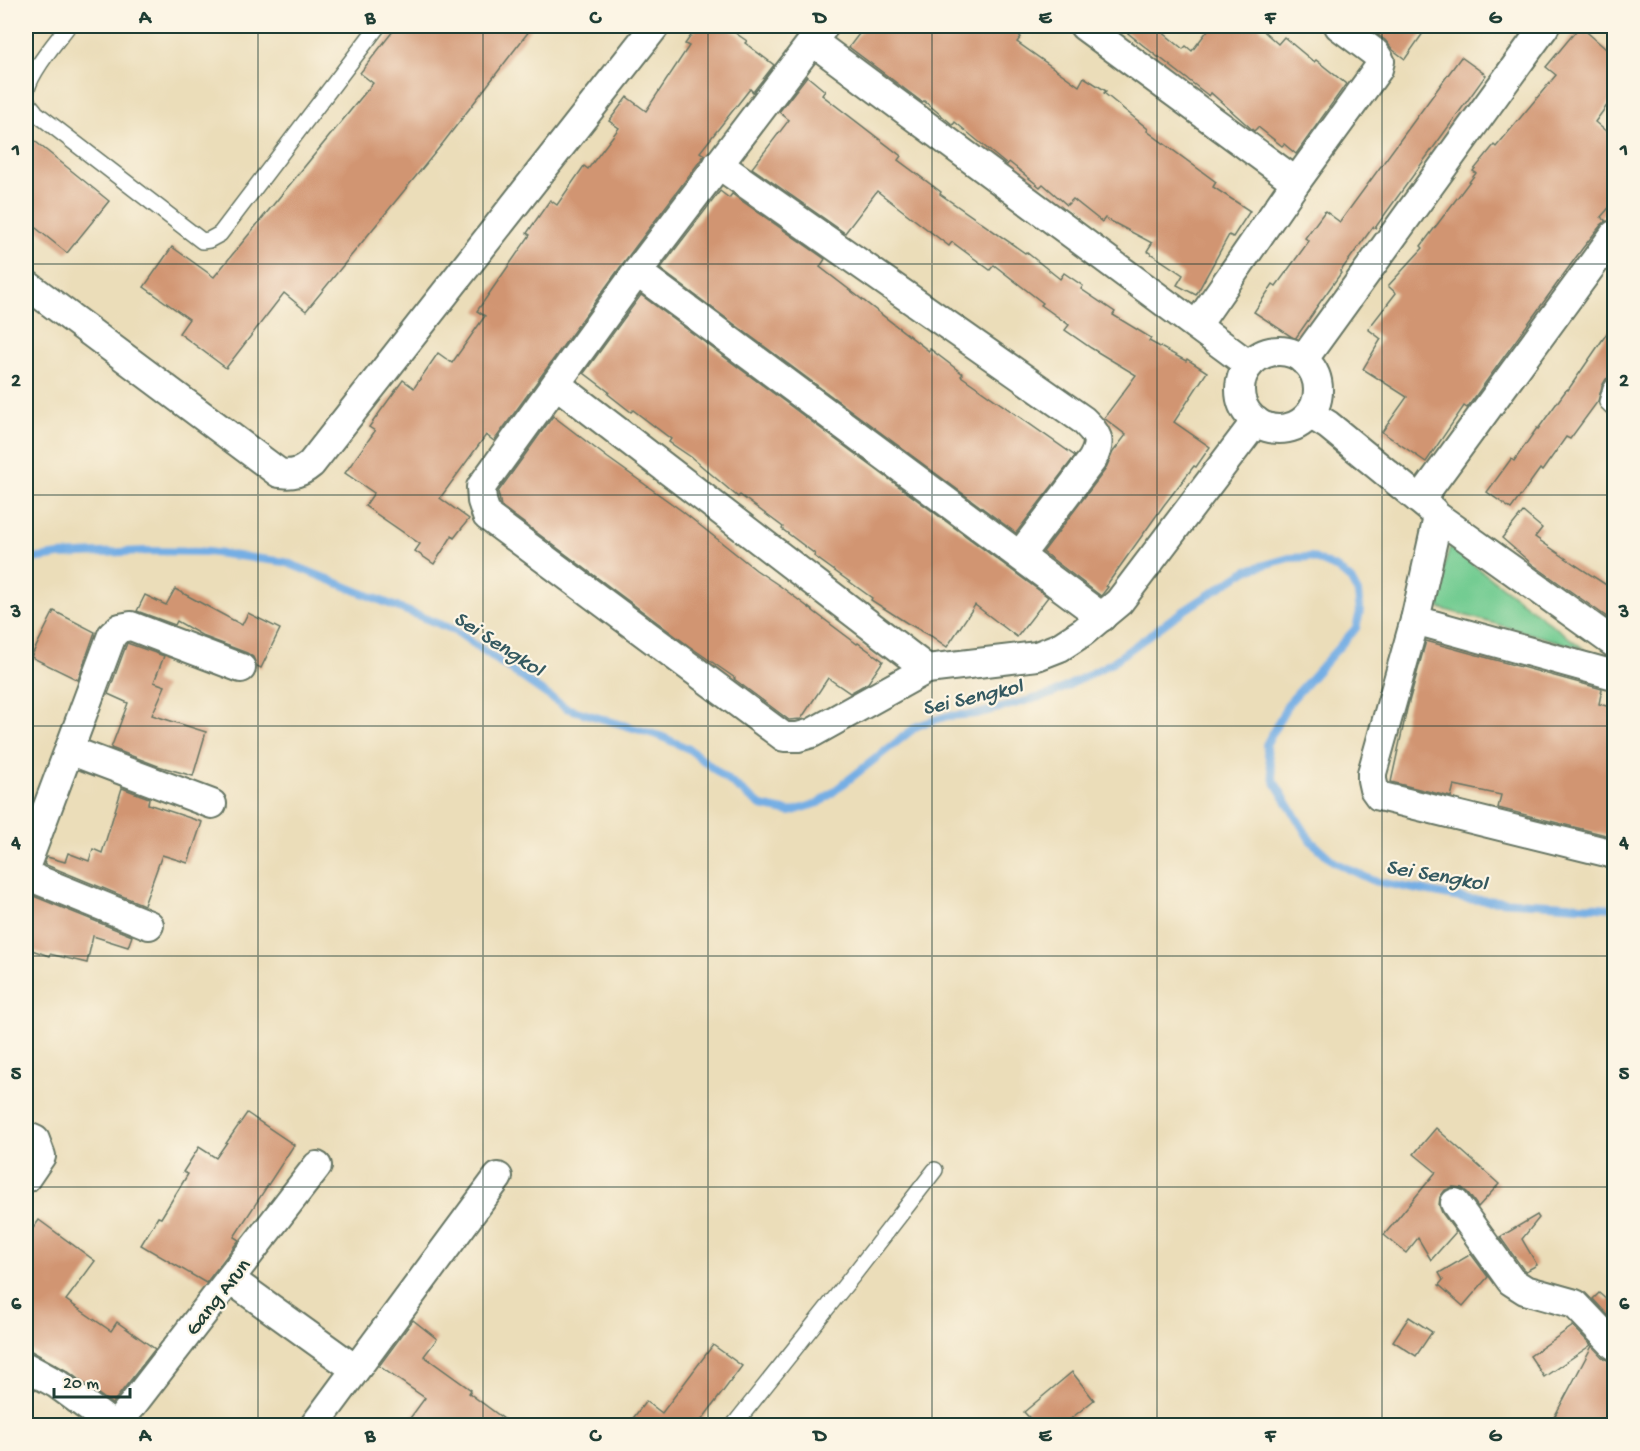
<svg xmlns="http://www.w3.org/2000/svg" width="1640" height="1451" font-family="'Gochi Hand',sans-serif">
  <rect width="100%" height="100%" fill="#fcf5e5"/>
  <filter id="ink" filterUnits="userSpaceOnUse"><feTurbulence type="fractalNoise" baseFrequency=".0167" numOctaves="2"/><feDisplacementMap in="SourceGraphic" scale="12" xChannelSelector="R" yChannelSelector="G"/><feConvolveMatrix kernelMatrix="1 2 1 2 8 2 1 2 1" color-interpolation-filters="sRGB"/></filter>
  <filter id="wash" filterUnits="userSpaceOnUse"><feTurbulence type="fractalNoise" baseFrequency=".008" numOctaves="4" result="noise"/><feDisplacementMap in="SourceGraphic" scale="24" xChannelSelector="R" yChannelSelector="G"/><feGaussianBlur stdDeviation="1.35" result="paint"/><feColorMatrix in="noise" values="0 0 0 0 0 0 0 0 0 0 0 0 0 0 0 0 0 1.4 0 .05"/><feComposite in="paint" operator="in"/></filter>
  <g filter="url(#wash)">
    <rect width="100%" height="100%" fill="#ebddb9"/>
    <polygon fill="#73cc92" stroke="#498463" stroke-width="1.5" points="1450,547 1584,649 1432,606"/>
    <g fill="none" stroke-linecap="round" stroke-linejoin="round">
      <polyline stroke="#74aee4" stroke-width="8" points="26,560 59,555 144,551 207,552 285,562 454,630 566,708 660,736 689,749 761,806 790,812 819,803 917,726 947,716 977,714 1052,694 1113,662 1174,617 1247,570 1289,558 1311,557 1338,569 1351,580 1358,593 1360,612 1356,628 1288,704 1266,745 1274,781 1310,840 1334,862 1374,881 1465,899 1614,908"/>
    </g>
    <g id="blocks">
      <g fill="#d19572">
        <polygon points="397,26 533,26 443,143 306,311 284,293 226,368 179,333 189,319 144,287 172,247 214,277 373,83 360,73"/>
        <polygon points="698,26 725,26 747,41 745,43 774,65 753,92 750,89 700,152 704,155 703,157 624,262 494,441 486,435 440,498 469,519 454,538 452,536 434,564 415,551 420,544 365,506 374,493 345,473 375,431 369,427 403,380 414,388 438,353 452,363 485,316 477,311 530,235 527,233 550,200 557,205 584,166 588,169 619,128 609,121 627,97 646,111 689,46 685,44"/>
        <polygon points="865,26 1007,26 1021,37 1017,42 1079,86 1084,77 1106,91 1104,93 1148,129 1147,131 1216,182 1213,187 1250,211 1233,237 1229,235 1196,295 1177,285 1183,275 1147,251 1152,243 1105,218 1102,222 1073,199 1067,205 1043,184 1040,187 1009,162 1007,165 955,122 953,125 924,101 922,102 849,47"/>
        <polygon points="1119,26 1161,26 1161,31 1183,49 1186,46 1192,51 1211,26 1258,26 1278,44 1284,37 1314,62 1316,60 1346,84 1296,154 1284,144 1282,146 1258,127 1254,131 1211,93 1209,96 1159,57 1159,58"/>
        <polygon points="1366,26 1428,26 1405,59 1393,50 1385,40"/>
        <polygon points="1580,26 1614,56 1614,96 1595,122 1614,138 1614,202 1601,217 1606,221 1601,225 1582,249 1467,408 1464,406 1426,462 1382,432 1407,397 1363,369 1381,339 1368,329 1396,293 1388,286 1423,248 1421,246 1476,173 1473,171 1494,145 1496,147 1556,75 1546,67"/>
        <polygon points="1461,57 1486,75 1375,228 1373,227 1340,272 1341,273 1313,312 1314,312 1295,339 1254,312 1273,284 1276,286 1309,241 1305,238 1325,211 1340,222"/>
        <polygon points="807,76 825,91 822,95 901,156 898,160 941,192 940,194 1025,253 1026,252 1060,279 1064,273 1083,286 1081,289 1115,312 1113,315 1151,338 1149,341 1186,361 1187,359 1207,372 1174,422 1210,447 1196,467 1194,466 1164,505 1106,586 1108,587 1101,596 1043,552 1105,470 1113,452 1126,435 1104,418 1136,375 1091,348 1065,330 1069,325 1041,305 1043,303 994,265 990,270 952,242 949,246 877,191 845,233 752,168 789,120 779,112"/>
        <polygon points="26,134 109,201 67,253 26,220"/>
        <polygon points="720,191 729,198 732,194 825,259 820,267 929,351 930,349 963,374 961,376 1075,456 1016,533 660,269"/>
        <polygon points="641,295 1048,597 1017,637 975,605 947,647 931,636 907,623 871,600 872,598 814,556 815,554 782,529 783,527 740,495 738,497 691,457 669,442 671,439 633,410 631,412 608,394 609,392 584,373"/>
        <polygon points="1614,323 1614,375 1606,379 1602,386 1598,401 1570,439 1566,437 1542,471 1540,469 1511,509 1487,492 1511,459 1514,461 1537,428 1538,429 1567,389 1568,390"/>
        <polygon points="553,416 608,458 682,511 756,570 780,586 857,644 858,643 883,661 868,683 850,693 828,678 801,719 789,720 734,679 735,678 689,646 501,506 498,492"/>
        <polygon points="1523,512 1542,528 1535,537 1574,564 1614,590 1614,622 1532,564 1502,538"/>
        <polygon points="175,589 242,625 248,613 280,629 261,668 257,666 253,657 247,653 205,637 177,621 175,625 137,611 145,595 166,605"/>
        <polygon points="54,611 95,632 78,680 31,657"/>
        <polygon points="1426,641 1602,689 1599,704 1614,708 1614,837 1498,808 1501,795 1454,785 1451,797 1391,782 1407,709"/>
        <polygon points="127,643 164,656 154,682 165,686 152,715 206,732 193,776 158,766 111,748 128,703 108,694"/>
        <polygon points="122,788 149,798 148,804 202,822 188,863 162,855 144,905 44,864 47,857 65,862 68,853 89,861 93,849 102,853"/>
        <polygon points="26,893 132,936 128,947 93,936 87,963 50,954 49,956 26,948"/>
        <polygon points="247,1113 294,1145 234,1237 239,1240 206,1283 141,1245 158,1217 161,1218 188,1174 183,1172 199,1147 216,1158"/>
        <polygon points="1436,1128 1499,1184 1478,1207 1468,1193 1462,1188 1453,1187 1445,1190 1440,1197 1439,1205 1442,1213 1456,1232 1431,1260 1418,1238 1406,1253 1384,1235 1436,1172 1414,1154"/>
        <polygon points="1537,1215 1539,1218 1522,1239 1537,1265 1526,1271 1523,1269 1500,1237"/>
        <polygon points="39,1220 95,1261 66,1300 111,1331 117,1322 155,1349 112,1404 67,1371 26,1348 26,1238"/>
        <polygon points="1471,1254 1488,1277 1463,1306 1439,1285 1443,1280 1439,1273"/>
        <polygon points="1599,1293 1608,1301 1614,1296 1614,1322 1593,1299"/>
        <polygon points="1409,1317 1432,1332 1416,1356 1393,1341"/>
        <polygon points="413,1320 437,1339 424,1356 471,1390 469,1393 512,1425 405,1425 425,1398 379,1366"/>
        <polygon points="1573,1326 1591,1345 1544,1377 1530,1356"/>
        <polygon points="713,1345 742,1366 698,1425 628,1425 646,1401 662,1413"/>
        <polygon points="1592,1346 1602,1357 1609,1361 1614,1361 1614,1425 1550,1425"/>
        <polygon points="1072,1372 1094,1400 1063,1425 1036,1425 1024,1412"/>
      </g>
    </g>
  </g>
  <g filter="url(#ink)">
    <use href="#blocks" fill-opacity="0" stroke="#667563" stroke-width="1.5"/>
    <g fill="none" stroke-linecap="round" stroke-linejoin="round">
      <defs>
        <g id="service">
          <path d="M68,26C57,41 20,82 27,101C29,105 34,109 36,113L202,241L209,240L220,234L378,26"/>
          <polyline points="1614,385 1611,389 1607,402 1614,409"/>
          <polyline points="733,1426 855,1273 935,1170"/>
        </g>
        <g id="minor">
          <polyline points="824,26 637,272 481,487 482,501 487,516 784,737 798,737 812,733 927,669 1037,656 1060,647 1083,632 1119,602 1256,421"/>
          <polyline points="1084,26 1296,182"/>
          <polyline points="812,41 1249,365"/>
          <path d="M718,164L1083,420C1097,434 1103,440 1092,460L1020,555"/>
          <polyline points="637,272 1102,617"/>
          <path d="M26,284L279,473C293,475 300,473 311,464L655,26"/>
          <polyline points="1197,325 1296,182 1378,69 1380,61 1375,53 1339,26"/>
          <circle cx="1279" cy="390" r="39"/>
          <polyline points="1303,360 1545,26"/>
          <polyline points="556,384 927,669"/>
          <polyline points="1310,414 1328,425 1433,511"/>
          <polyline points="1420,500 1614,235"/>
          <polyline points="1415,620 1614,675"/>
          <polyline points="1614,643 1438,517 1415,620 1372,773 1372,780 1374,789 1379,796 1614,854"/>
          <polyline points="69,750 212,804"/>
          <polyline points="26,865 112,635 120,628 131,626 241,668"/>
          <polyline points="26,875 149,925"/>
          <polyline points="26,1136 35,1140 41,1156 26,1178"/>
          <polyline points="1455,1203 1511,1281 1525,1290 1575,1304 1614,1345"/>
          <polyline points="230,1279 355,1369"/>
          <polyline points="26,1367 57,1384 114,1426"/>
          <polyline points="116,1426 317,1166"/>
          <polyline points="314,1426 498,1177"/>
        </g>
      </defs>
      <use href="#service" stroke="#667563" stroke-width="18"/>
      <use href="#minor" stroke="#667563" stroke-width="32"/>
      <use href="#service" stroke="#fff" stroke-width="15"/>
      <use href="#minor" stroke="#fff" stroke-width="28"/>
    </g>
  </g>
  <path fill="none" stroke="#1f3d34" stroke-width="1.5" stroke-opacity="0.55" d="M258,26V1426M483,26V1426M708,26V1426M932,26V1426M1157,26V1426M1382,26V1426M26,264H1614M26,495H1614M26,726H1614M26,956H1614M26,1187H1614"/>
  <g text-anchor="middle" stroke-width="4.5" stroke-linejoin="round" paint-order="stroke">
    <g font-size="21" fill="#1f3d34" stroke="#fcf5e5">
      <text transform="translate(217 1296) rotate(-52)" y="7">Gang Arun</text>
    </g>
    <g font-size="22" font-style="italic" fill="#345960" stroke="#fcf5e5">
      <text transform="translate(500 642) rotate(33)" y="8">Sei Sengkol</text>
      <text transform="translate(972 695) rotate(-13)" y="8">Sei Sengkol</text>
      <text transform="translate(1437 873) rotate(10)" y="8">Sei Sengkol</text>
    </g>
  </g>
  <rect width="1640" height="1451" fill="none" stroke="#fcf5e5" stroke-width="66"/>
  <path d="M54 1388v9h76v-9" fill="none" stroke="#1f3d34" stroke-width="3"/>
  <text x="63" y="1388" font-size="18" fill="#1f3d34" stroke="#fcf5e5" stroke-width="4.5" paint-order="stroke">20 m</text>
  <rect x="33" y="33" width="1574" height="1385" fill="none" stroke="#1f3d34" stroke-width="2"/>
  <g font-size="20" text-anchor="middle" font-weight="bold" fill="#1f3d34">
    <text x="145" y="23">A</text>
    <text x="370" y="23">B</text>
    <text x="595" y="23">C</text>
    <text x="820" y="23">D</text>
    <text x="1045" y="23">E</text>
    <text x="1270" y="23">F</text>
    <text x="1495" y="23">G</text>
    <text x="16" y="155">1</text>
    <text x="1624" y="155">1</text>
    <text x="16" y="386">2</text>
    <text x="1624" y="386">2</text>
    <text x="16" y="617">3</text>
    <text x="1624" y="617">3</text>
    <text x="16" y="848">4</text>
    <text x="1624" y="848">4</text>
    <text x="16" y="1079">5</text>
    <text x="1624" y="1079">5</text>
    <text x="16" y="1309">6</text>
    <text x="1624" y="1309">6</text>
    <text x="145" y="1441">A</text>
    <text x="370" y="1441">B</text>
    <text x="595" y="1441">C</text>
    <text x="820" y="1441">D</text>
    <text x="1045" y="1441">E</text>
    <text x="1270" y="1441">F</text>
    <text x="1495" y="1441">G</text>
  </g>
</svg>
